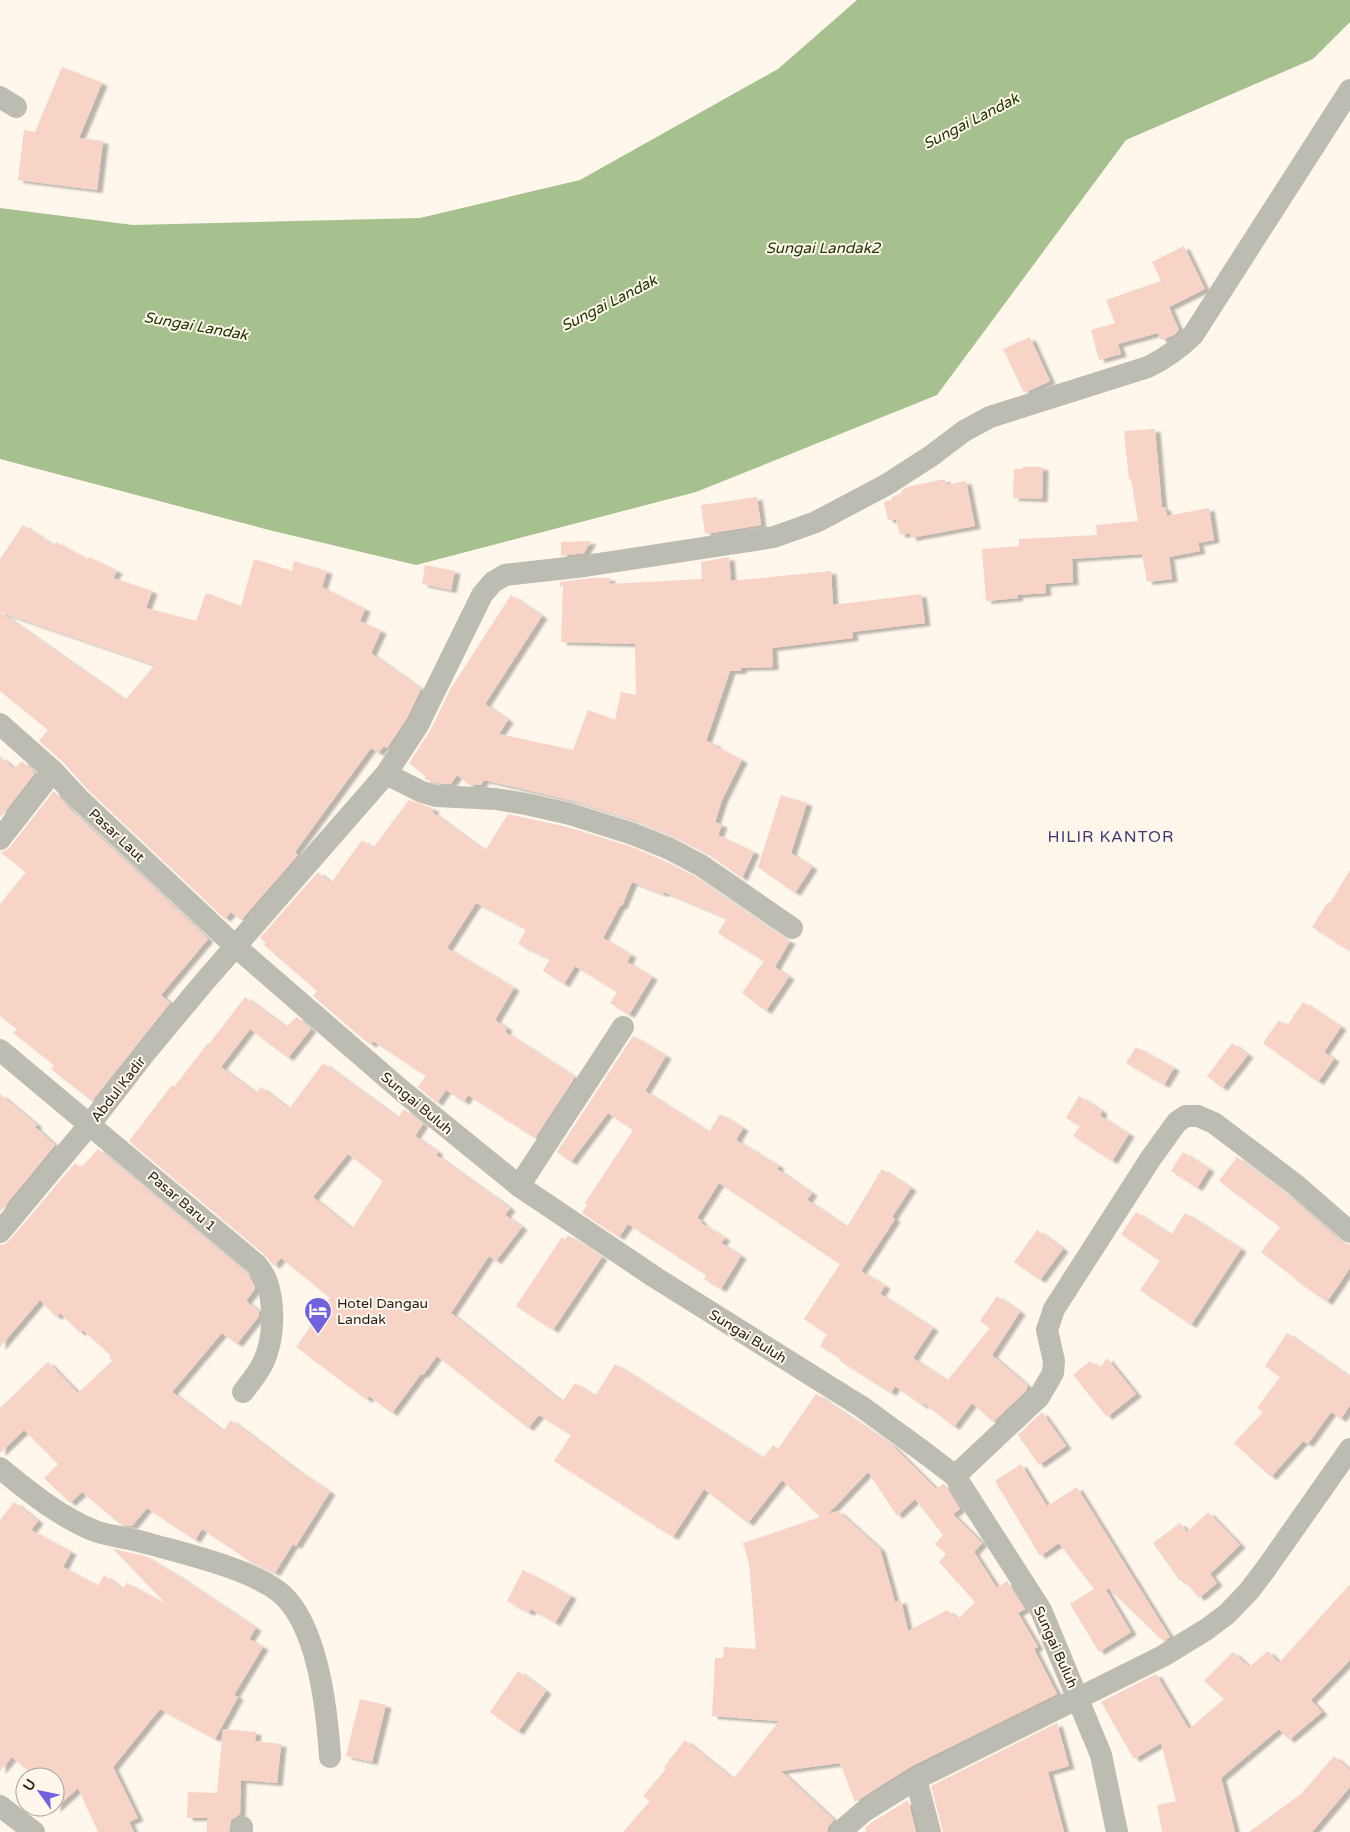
<svg xmlns="http://www.w3.org/2000/svg" width="1350" height="1832" font-family="'Varela Round',sans-serif">
  <defs>
    <filter id="shadow"><feDropShadow dx="5.5" dy="3" stdDeviation="1" flood-color="#0004"/></filter>
  </defs>
  <rect width="100%" height="100%" fill="#fff6ec"/>
  <polygon fill="#a6c08e" points="857,0 1350,0 1350,22 1313,59 1126,140 937,395 696,492 416,565 269,530 0,459 0,208 133,225 420,218 580,180 778,69"/>
  <g fill="#f7d4c6" fill-rule="evenodd" filter="url(#shadow)">
    <polygon points="62,67 102,83 79,138 103,141 97,190 18,180 24,130 35,132"/>
    <polygon points="1184,246 1205,289 1169,307 1179,330 1174,335 1161,340 1158,333 1118,344 1121,354 1099,360 1091,330 1115,323 1106,300 1161,281 1152,262"/>
    <polygon points="1030,337 1050,381 1024,393 1003,349"/>
    <polygon points="1155,429 1162,508 1165,507 1167,516 1209,508 1214,540 1198,543 1200,551 1169,557 1172,579 1147,582 1142,554 1072,559 1073,582 1045,584 1046,593 1017,595 1018,598 986,601 982,549 1019,546 1019,539 1097,535 1096,525 1138,521 1131,479 1129,480 1124,431"/>
    <polygon points="1023,467 1043,467 1042,499 1013,498 1014,469 1023,469"/>
    <polygon points="945,479 946,485 966,481 975,526 911,538 910,533 900,535 896,519 888,520 884,502 892,500 892,497 902,493 901,491 907,487"/>
    <polygon points="757,497 761,525 705,534 701,505"/>
    <path d="M23,525L54,546L56,542L88,560L89,557L117,571L113,578L152,591L146,608L196,621L206,593L241,606L254,559L292,571L294,561L327,571L322,587L365,609L360,621L381,631L371,653L421,689L407,718L387,748L384,746L378,753L371,748L295,852L298,855L241,920L231,912L225,919L88,790L63,762L39,741L48,730L0,691V559ZM0,612L155,665L125,700Z"/>
    <polygon points="591,541 584,553 561,556 561,542"/>
    <polygon points="729,557 731,581 831,571 833,605 921,594 925,623 852,632 853,638 772,648 773,667 741,668 741,671 730,671 706,741 715,744 715,746 742,760 722,800 715,822 722,825 718,835 754,852 742,878 708,854 675,837 637,821 574,801 484,780 481,785 470,785 457,775 451,784 438,783 424,779 426,776 409,763 430,731 451,688 511,595 542,616 485,704 508,720 499,734 573,750 588,710 615,720 621,692 636,695 635,644 561,642 563,584 560,588 560,582 593,578 610,578 610,584 702,579 701,562"/>
    <polygon points="425,565 455,571 451,590 422,584"/>
    <polygon points="0,756 14,769 22,761 35,773 0,818"/>
    <polygon points="54,791 70,809 208,939 161,995 170,1003 92,1101 51,1069 54,1065 13,1033 17,1029 0,1016 0,904 26,872 0,852 5,851 10,847"/>
    <polygon points="781,795 807,803 791,853 812,867 795,893 758,867"/>
    <polygon points="409,800 434,809 432,812 485,851 508,814 567,827 629,846 664,861 695,877 785,939 790,941 775,967 789,977 766,1011 742,993 764,961 718,933 727,918 664,892 663,894 632,882 622,906 620,906 603,938 631,955 627,962 652,977 629,1015 610,1003 617,992 575,966 564,984 543,971 550,959 518,944 526,929 476,903 447,948 514,988 495,1020 507,1028 505,1032 575,1077 535,1138 468,1095 464,1102 446,1090 437,1103 418,1087 426,1076 373,1041 371,1045 362,1038 313,996 317,991 264,945 266,943 260,938 318,872 331,883 362,840 373,848"/>
    <polygon points="1350,870 1350,951 1312,927 1328,902 1330,903"/>
    <path d="M245,997L286,1027L297,1017L311,1029L288,1058L250,1029L221,1067L256,1093L261,1087L289,1109L323,1063L398,1118L404,1109L423,1124L415,1136L438,1152L436,1155L510,1208L505,1215L522,1227L496,1261L489,1256L451,1313L562,1402L575,1383L595,1396L615,1364L763,1458L773,1445L778,1449L816,1394L892,1445L936,1489L943,1484L945,1485L960,1509L953,1514L982,1543L974,1552L997,1588L1007,1581L1025,1609L1018,1613L1038,1647L1034,1649L1057,1694L910,1767L855,1802L840,1763L781,1771L834,1820L828,1827L827,1832H623L650,1801L643,1796L666,1769L664,1767L685,1740L733,1779L779,1721L712,1716L715,1658H723L724,1647L756,1649L749,1563L743,1543L820,1517L782,1480L748,1523L704,1489L673,1537L554,1461L571,1435L539,1415L528,1428L437,1356L423,1375L421,1374L392,1413L369,1396L367,1400L296,1347L330,1298L281,1258L274,1266L265,1255L129,1141L172,1085L174,1087L208,1043L209,1044ZM348,1154L383,1181L352,1229L313,1197ZM868,1472L897,1516L915,1499L943,1535L935,1544L946,1554L939,1562L975,1602L958,1619L947,1610L908,1631L901,1600L895,1602L880,1549L838,1511L828,1514Z"/>
    <polygon points="1303,1002 1341,1027 1324,1052 1334,1059 1318,1082 1263,1043 1279,1020 1287,1026"/>
    <polygon points="633,1036 666,1056 645,1091 709,1132 720,1114 743,1128 736,1140 779,1166 777,1169 812,1193 807,1200 847,1227 882,1169 911,1188 892,1217 895,1219 861,1271 885,1286 880,1294 933,1328 913,1358 947,1381 990,1328 980,1321 997,1296 1020,1312 992,1355 1028,1386 1026,1389 1027,1390 993,1422 972,1403 954,1427 924,1403 923,1406 895,1386 891,1393 840,1361 841,1359 820,1346 827,1334 804,1319 840,1264 719,1183 697,1218 702,1221 701,1223 725,1238 721,1243 741,1256 721,1289 704,1279 706,1275 628,1224 619,1237 582,1213 587,1204 585,1203 633,1130 608,1113 571,1162 557,1152"/>
    <polygon points="1232,1043 1248,1055 1222,1088 1207,1076"/>
    <polygon points="1136,1047 1174,1068 1164,1085 1126,1063"/>
    <polygon points="0,1094 37,1125 35,1127 55,1145 0,1212"/>
    <polygon points="1079,1096 1102,1111 1100,1116 1129,1134 1112,1161 1073,1136 1080,1126 1066,1118"/>
    <polygon points="98,1149 248,1274 254,1285 255,1289 246,1301 259,1311 259,1316 237,1344 222,1333 172,1392 223,1431 231,1420 298,1471 330,1492 296,1546 293,1544 275,1573 243,1558 244,1557 202,1529 195,1540 147,1508 132,1526 120,1524 82,1492 70,1503 44,1478 58,1464 24,1430 0,1453 0,1408 48,1362 78,1393 112,1361 109,1358 111,1356 83,1330 80,1333 60,1313 56,1317 40,1300 0,1347 0,1245 5,1244 10,1240 75,1163 81,1168"/>
    <polygon points="1183,1152 1209,1169 1197,1188 1171,1171"/>
    <polygon points="1237,1157 1288,1195 1341,1242 1350,1245 1350,1268 1327,1302 1294,1279 1295,1278 1261,1252 1280,1227 1219,1181"/>
    <polygon points="1136,1212 1171,1235 1185,1213 1241,1249 1191,1325 1140,1290 1160,1261 1121,1234"/>
    <polygon points="1037,1230 1063,1249 1040,1280 1014,1262"/>
    <polygon points="568,1235 602,1257 553,1330 516,1306 562,1237 565,1240"/>
    <polygon points="1287,1333 1350,1377 1350,1405 1341,1419 1331,1412 1308,1444 1303,1441 1271,1477 1234,1443 1263,1412 1257,1408 1280,1377 1265,1366"/>
    <polygon points="1107,1358 1136,1394 1107,1417 1073,1375 1090,1361 1100,1368"/>
    <polygon points="1042,1412 1066,1446 1039,1465 1018,1435"/>
    <polygon points="1021,1464 1047,1506 1077,1487 1170,1637 1163,1641 1108,1588 1106,1590 1131,1632 1099,1652 1070,1604 1094,1589 1059,1543 1040,1556 995,1481"/>
    <polygon points="14,1502 38,1521 31,1530 71,1552 63,1567 98,1586 104,1575 122,1589 127,1583 167,1605 113,1549 145,1556 178,1576 256,1628 249,1639 263,1647 234,1695 238,1697 215,1739 160,1709 113,1767 138,1818 129,1822 134,1832 98,1832 78,1788 55,1809 55,1777 35,1777 12,1757 0,1771 0,1520"/>
    <polygon points="1208,1512 1240,1545 1210,1574 1217,1583 1199,1598 1183,1579 1180,1581 1153,1543 1180,1523 1187,1532"/>
    <polygon points="523,1570 571,1596 555,1623 531,1609 529,1613 507,1601"/>
    <polygon points="1350,1584 1350,1660 1311,1700 1322,1712 1289,1740 1279,1729 1221,1778 1235,1832 1162,1832 1157,1805 1176,1801 1161,1743 1134,1759 1101,1702 1156,1674 1189,1729 1224,1699 1204,1681 1233,1652 1249,1667 1268,1651 1279,1663"/>
    <polygon points="518,1671 546,1691 518,1732 490,1712"/>
    <polygon points="360,1699 386,1705 372,1762 346,1756"/>
    <polygon points="1057,1723 1069,1766 1048,1772 1064,1832 943,1832 931,1786"/>
    <polygon points="223,1729 256,1732 255,1741 281,1744 277,1783 241,1780 240,1814 231,1820 229,1832 207,1832 207,1818 187,1818 188,1792 217,1793"/>
    <polygon points="1334,1756 1350,1770 1350,1787 1312,1832 1249,1832 1301,1794"/>
    <polygon points="908,1800 916,1832 866,1832 865,1828 871,1823"/>
  </g>
  <g fill="none" stroke-linecap="round" stroke-linejoin="round">
    <g stroke="#bdbcb3" stroke-width="22">
      <polyline points="0,97 16,107"/>
      <polyline points="0,724 53,771 79,799 235,946 401,1090 519,1186 656,1278 862,1407 925,1453 955,1476 1041,1610 1101,1755 1117,1832"/>
      <polyline points="386,774 422,792 436,796 496,799 526,804 570,814 633,834 670,849 702,866 792,928"/>
      <polyline points="0,839 53,771"/>
      <path d="M0,1050L257,1265C261,1270 265,1276 267,1282C275,1306 274,1340 263,1363C258,1373 250,1383 243,1392"/>
      <polyline points="519,1186 623,1027"/>
      <path d="M0,1232L90,1124L145,1053L205,981L386,774L418,725L482,595L493,582L505,575L585,566L774,537L816,522L886,485L931,456L964,431L990,417L1148,367C1166,358 1179,349 1193,335L1350,90"/>
      <path d="M0,1468C29,1492 60,1517 95,1531C112,1537 132,1538 150,1544C186,1554 249,1569 278,1591C318,1622 327,1710 330,1757"/>
      <polyline points="955,1476 1039,1397 1053,1373 1054,1361 1047,1330 1054,1309 1151,1158 1177,1122 1186,1116 1198,1116 1214,1123 1296,1185 1350,1232"/>
      <polyline points="916,1779 930,1832"/>
      <polyline points="0,1806 34,1832"/>
      <polyline points="242,1827 242,1832"/>
      <polyline points="840,1832 863,1812 916,1779 1163,1656 1207,1629 1227,1614 1249,1591 1265,1570 1350,1449"/>
    </g>
  </g>
  <defs>
    <symbol id="hotel-pin" viewBox="-11 -11 22 30"><path d="M0 17L-7.5 6A9.5 9.5 0 1 1 7.5 6Z" fill="#7163dd" stroke="#fff6ec"/><path d="M-6-4.5h1.5V1H6V5H4.5V3h-9V5H-6ZM-4 0a1.8 1.8 0 1 1 3.6 0ZM.5 0V-2.5h3Q6-2.5 6 0Z" fill="#fff"/></symbol>
  </defs>
  <g fill-rule="evenodd">
    <use href="#hotel-pin" x="302" y="1295" width="32" height="43"/>
  </g>
  <g text-anchor="middle" stroke-width="4" stroke-linejoin="round" paint-order="stroke">
    <g font-size="14" fill="#241f19" stroke="#fff6ec">
      <text transform="translate(117 835) rotate(43)" y="5">Pasar Laut</text>
      <text transform="translate(118 1089) rotate(-52)" y="5">Abdul Kadir</text>
      <text transform="translate(417 1103) rotate(40)" y="5">Sungai Buluh</text>
      <text transform="translate(182 1201) rotate(40)" y="5">Pasar Baru 1</text>
      <text transform="translate(748 1336) rotate(32)" y="5">Sungai Buluh</text>
      <text transform="translate(1056 1647) rotate(66)" y="5">Sungai Buluh</text>
    </g>
    <g font-size="14" fill="#241f19" stroke="#fff6ec" text-anchor="start">
      <text x="337" y="1308">Hotel Dangau<tspan x="337" dy="16">Landak</tspan></text>
    </g>
    <g font-size="15" font-style="italic" fill="#203700" stroke="#fff6ec">
      <text transform="translate(971 121) rotate(-27)" y="5">Sungai Landak</text>
      <text x="823" y="253">Sungai Landak2</text>
      <text transform="translate(609 303) rotate(-27)" y="5">Sungai Landak</text>
      <text transform="translate(196 326) rotate(10)" y="5">Sungai Landak</text>
    </g>
    <g font-size="16" letter-spacing="1" fill="#3f3a76" stroke="#fff6ec">
      <text x="1111" y="842">HILIR KANTOR</text>
    </g>
  </g>
  <g transform="translate(40 1792) rotate(303)"><circle r="24" fill="#fff6ec" stroke="#a7a098"/>
  <path d="M0-4L9 19L0 12L-9 19Z" fill="#7163dd"/>
  <text y="-8" font-size="14" font-weight="bold" text-anchor="middle" fill="#241f19">U</text>
  </g>
</svg>
